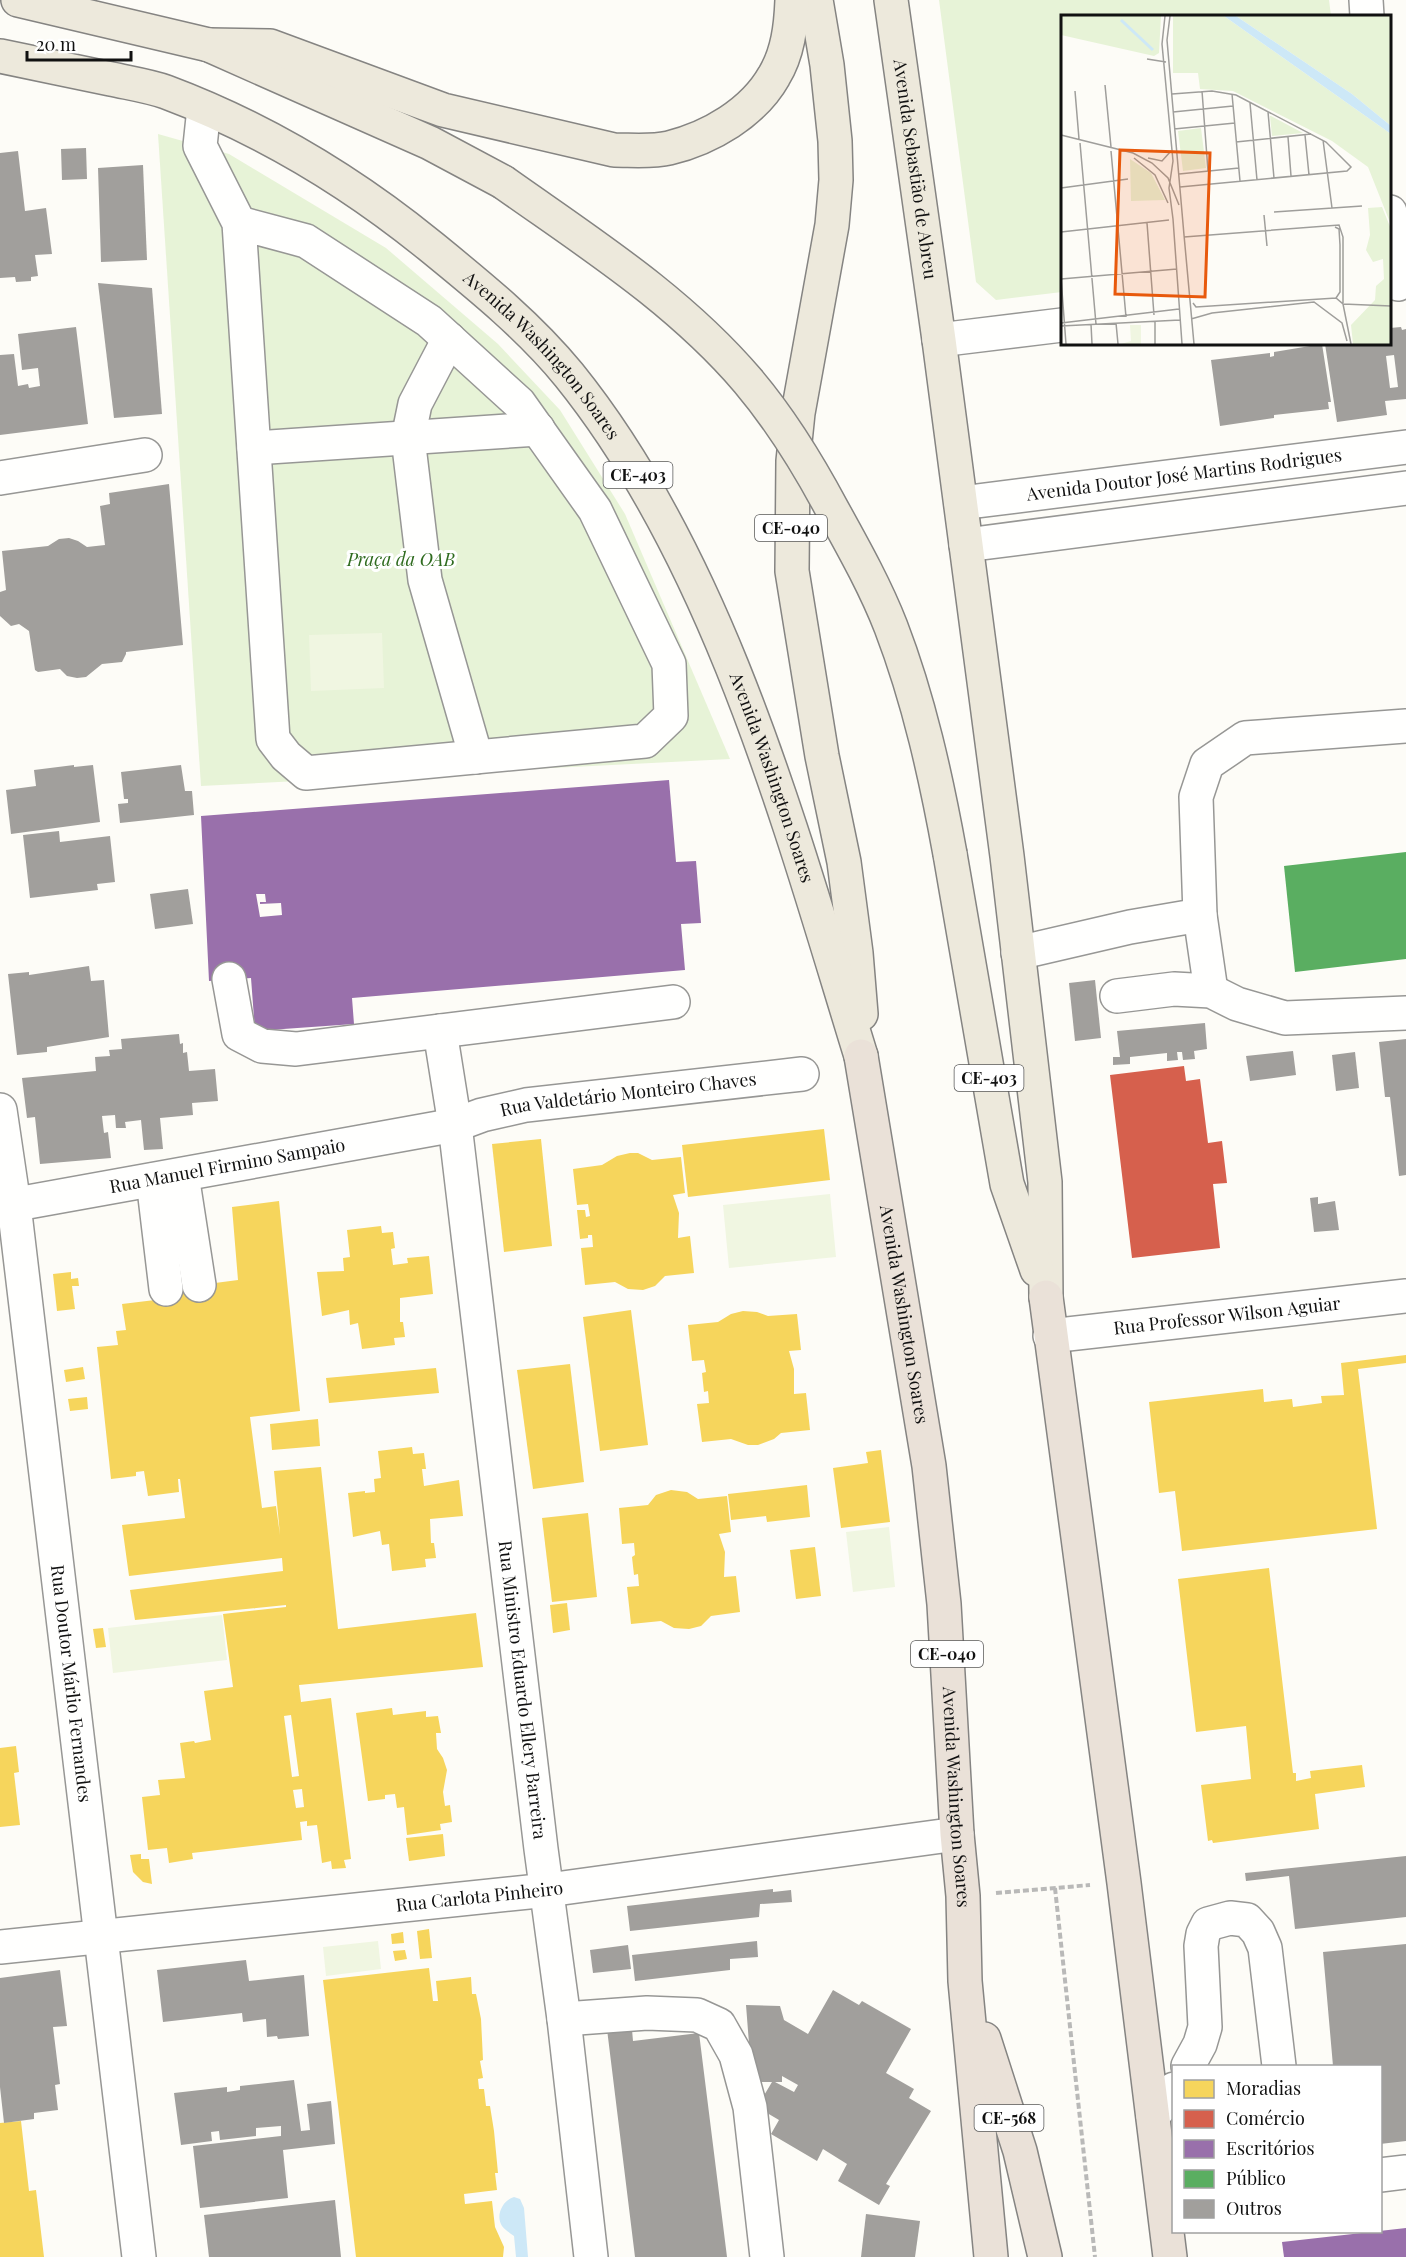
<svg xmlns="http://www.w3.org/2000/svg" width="1406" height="2257" font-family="'Playfair Display',serif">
  <rect width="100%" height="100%" fill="#fdfcf7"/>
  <g fill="#e7f3d7">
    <polygon points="939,0 1329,0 1331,16 1062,16 1062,292 996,300 976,282"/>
    <polygon points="158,134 229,154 386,248 498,344 560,410 625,514 730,759 201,786"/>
  </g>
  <g fill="#f0f6e1">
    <polygon points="382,633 384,688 311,691 309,635"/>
    <polygon points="830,1194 836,1257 729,1268 723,1205"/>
    <polygon points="889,1527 895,1587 853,1592 846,1532"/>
    <polygon points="222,1615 227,1660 113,1673 108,1628"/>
    <polygon points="378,1941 381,1969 326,1976 323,1947"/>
  </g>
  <path fill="#cde8f7" d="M514,2197L520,2199L524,2208L528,2257H516L514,2236C510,2233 505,2230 502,2226C495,2215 503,2200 514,2197Z"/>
  <g fill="#f6d55c" fill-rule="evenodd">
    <polygon points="824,1129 830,1180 688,1197 682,1145"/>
    <polygon points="541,1139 552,1246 504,1252 492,1144"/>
    <polygon points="630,1153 638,1153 652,1160 681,1157 685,1193 673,1195 679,1213 678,1238 690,1236 694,1273 665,1276 655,1286 643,1290 628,1289 615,1282 585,1285 581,1248 593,1247 592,1235 588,1235 588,1238 580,1239 577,1210 585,1210 586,1217 590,1216 588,1204 577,1205 573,1169 602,1165 617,1156"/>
    <path d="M279,1201L300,1411L250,1417L262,1508L276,1506L280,1535L274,1471L321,1467L338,1629L476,1613L483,1667L299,1685L301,1702L331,1698L351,1859L344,1860L346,1868L332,1869L331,1861L322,1863L317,1825L307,1826V1821L300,1822L302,1840L192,1853L193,1859L169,1863L167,1848L148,1850L142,1797L160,1795L158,1780L185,1778L180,1743L194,1741L195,1743L211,1740L204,1691L233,1687L223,1614L286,1607V1605L135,1620L130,1590L283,1571L282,1558L129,1576L122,1525L185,1518L180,1479H178L179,1492L148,1496L144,1471L136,1472V1476L111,1479L97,1347L118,1345L116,1331L126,1330L122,1304L155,1300L154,1291L238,1280L232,1207ZM291,1715L299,1776L292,1777L284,1716ZM302,1789L304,1807L296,1808L293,1790Z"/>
    <polygon points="381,1226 382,1233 393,1232 395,1248 391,1249 393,1265 408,1263 407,1258 429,1256 433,1294 400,1298 400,1322 403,1322 405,1337 394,1338 395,1345 362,1349 358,1323 350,1325 349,1310 322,1316 317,1272 344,1271 343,1258 350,1257 347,1230"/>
    <polygon points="71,1272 71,1279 78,1278 79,1286 72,1286 75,1309 57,1311 53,1274"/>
    <polygon points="631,1310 648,1445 600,1451 583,1317"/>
    <polygon points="743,1311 757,1312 768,1316 797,1314 801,1350 789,1351 794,1369 794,1394 806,1393 810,1430 781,1433 774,1439 758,1445 748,1445 731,1439 702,1442 697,1404 709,1403 708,1391 704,1392 702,1373 706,1372 704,1360 692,1361 688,1325 718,1322 731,1314"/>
    <polygon points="1406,1355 1406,1363 1358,1369 1377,1529 1182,1551 1175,1491 1159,1493 1149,1402 1263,1389 1264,1402 1292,1399 1293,1407 1322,1403 1321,1396 1344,1395 1341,1363"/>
    <polygon points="570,1364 584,1482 533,1489 517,1370"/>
    <polygon points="83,1367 85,1379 66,1382 64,1370"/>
    <polygon points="436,1368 439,1393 329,1403 326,1378"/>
    <polygon points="87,1397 88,1409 70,1411 68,1399"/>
    <polygon points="318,1419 320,1446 272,1450 270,1424"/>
    <polygon points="412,1447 413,1454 424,1453 426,1469 422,1469 424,1486 459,1480 463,1516 430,1519 431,1543 434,1543 436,1558 425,1559 426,1567 392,1571 389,1544 382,1545 380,1531 353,1537 348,1493 365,1491 365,1493 375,1492 374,1479 381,1478 378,1451"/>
    <polygon points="881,1450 890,1522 841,1528 833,1468 868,1463 866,1452"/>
    <polygon points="807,1485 810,1517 767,1522 766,1516 731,1520 728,1494"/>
    <polygon points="671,1490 687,1492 698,1499 727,1496 731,1532 719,1534 725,1552 724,1577 736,1576 740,1612 711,1616 701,1626 689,1629 674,1628 661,1621 631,1624 627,1587 639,1586 638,1574 634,1575 632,1557 635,1555 634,1543 622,1544 619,1508 648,1505 656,1495"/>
    <polygon points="588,1513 597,1597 552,1602 542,1518"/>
    <polygon points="815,1547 821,1596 796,1599 790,1550"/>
    <polygon points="1269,1568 1293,1773 1296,1773 1296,1781 1311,1778 1310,1771 1362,1765 1365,1787 1315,1794 1319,1829 1213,1843 1212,1840 1208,1841 1201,1785 1251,1779 1246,1726 1196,1732 1178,1579"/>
    <polygon points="567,1603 570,1630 553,1633 550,1605"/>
    <polygon points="103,1628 106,1647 96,1648 93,1629"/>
    <polygon points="392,1708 393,1715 426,1711 426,1717 438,1716 441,1733 436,1733 437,1749 443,1758 447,1770 443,1792 445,1806 450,1805 452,1822 440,1824 441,1830 407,1835 404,1807 397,1808 395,1794 385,1795 385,1799 368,1801 356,1713"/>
    <polygon points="16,1746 19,1772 14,1773 20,1825 0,1827 0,1748"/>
    <polygon points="443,1834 445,1856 409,1861 406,1838"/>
    <polygon points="141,1854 141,1859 149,1859 152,1884 143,1882 133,1872 130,1855"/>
    <polygon points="429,1929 432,1958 420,1959 417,1931"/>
    <polygon points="403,1932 404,1943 392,1944 391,1934"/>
    <polygon points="405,1950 407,1959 395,1961 393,1951"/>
    <polygon points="429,1968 433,2001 438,2001 436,1981 471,1977 472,1994 476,1994 481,2019 483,2060 480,2061 483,2078 478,2079 479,2089 484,2089 486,2106 490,2106 494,2131 498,2173 495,2173 497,2190 464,2194 465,2204 492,2201 495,2227 504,2247 503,2257 356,2257 323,1980"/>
    <polygon points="21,2121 29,2191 36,2190 44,2257 0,2257 0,2123"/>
  </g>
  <polygon fill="#d6604d" points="1184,1066 1186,1081 1200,1079 1208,1143 1222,1141 1227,1183 1213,1184 1220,1248 1132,1258 1110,1075"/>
  <g fill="#9970ab" fill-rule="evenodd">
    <path d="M669,780L676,862L696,861L701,923L681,924L685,970L352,998L354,1024L255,1031L251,978L209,981L201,816ZM256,894H265L266,902H260V904L281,903L282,915L260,917Z"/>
    <polygon points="1406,2228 1406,2257 1284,2257 1282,2242"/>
  </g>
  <polygon fill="#5aae61" points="1406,852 1406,959 1295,972 1284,866"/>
  <g fill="#a19f9c" fill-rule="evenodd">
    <polygon points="86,148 87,179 62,180 61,149"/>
    <polygon points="18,151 25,211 46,208 52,254 35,255 38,276 31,277 31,281 16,282 15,277 0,278 0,153"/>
    <polygon points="143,165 147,260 101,262 98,168"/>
    <polygon points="98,283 152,288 162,414 114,418"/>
    <polygon points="76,327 88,424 0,435 0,355 14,354 18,386 28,384 29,388 40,386 38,368 22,370 18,334"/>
    <path d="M1401,327L1402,330L1406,329V399L1385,401L1387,415L1337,422L1325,344H1390V328ZM1394,355L1398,387L1390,388L1386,356Z"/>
    <polygon points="1322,344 1331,402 1328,402 1329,409 1274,415 1274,418 1220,426 1211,360 1270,353 1270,357 1274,356 1274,352"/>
    <polygon points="169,484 183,645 126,652 126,654 122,662 102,664 86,677 77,678 67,676 60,669 38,672 35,670 29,631 19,624 11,626 0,616 0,592 6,590 2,551 48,546 59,539 69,538 78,541 87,547 105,545 100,506 110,504 109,493"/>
    <polygon points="74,765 74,767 93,765 100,822 11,834 6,790 36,786 34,770"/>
    <polygon points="181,765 185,791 192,791 194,815 120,823 118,804 128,803 128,799 124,799 121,772"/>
    <polygon points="59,831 60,842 110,836 115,882 97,884 98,890 30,898 23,835"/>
    <polygon points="188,889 193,924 155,929 150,894"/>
    <polygon points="89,966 91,981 104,980 109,1037 47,1047 47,1052 17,1055 8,974 29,972 29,975"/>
    <polygon points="1095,980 1101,1038 1075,1041 1069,983"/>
    <polygon points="1205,1023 1207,1049 1194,1051 1195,1059 1183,1060 1182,1052 1177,1052 1178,1060 1167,1061 1167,1053 1130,1057 1130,1064 1113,1065 1113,1057 1120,1057 1117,1031"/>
    <polygon points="179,1034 180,1044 183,1043 183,1053 187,1052 189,1071 215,1069 218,1101 192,1103 193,1115 160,1118 163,1149 144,1150 141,1120 125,1122 126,1128 116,1128 115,1115 102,1116 104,1133 108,1132 111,1158 40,1164 35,1117 27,1118 22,1078 96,1071 95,1057 110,1056 109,1050 122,1049 121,1039"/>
    <polygon points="1406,1039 1406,1175 1399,1176 1390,1097 1385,1097 1379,1042"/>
    <polygon points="1293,1051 1296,1075 1250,1081 1246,1056"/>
    <polygon points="1355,1052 1359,1088 1336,1091 1332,1055"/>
    <polygon points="1318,1197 1318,1204 1335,1201 1339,1230 1314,1232 1310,1198"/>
    <polygon points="1406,1856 1406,1917 1295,1929 1289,1876 1246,1881 1245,1873"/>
    <polygon points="773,1889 773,1892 791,1890 792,1902 760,1904 759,1917 630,1931 627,1906"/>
    <polygon points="757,1941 758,1957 730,1959 730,1970 635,1981 632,1955"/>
    <polygon points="1406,1944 1406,2141 1380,2144 1380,2066 1333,2066 1323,1952"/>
    <polygon points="628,1945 631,1969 593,1973 590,1950"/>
    <polygon points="246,1960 249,1981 304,1975 309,2036 278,2039 277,2036 267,2037 266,2019 243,2022 242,2013 163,2022 157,1970"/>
    <polygon points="60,1970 67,2026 53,2027 60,2084 55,2085 58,2110 34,2113 34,2119 4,2123 0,2087 0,1978"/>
    <path d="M833,1990L859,2005L862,2001L911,2029L886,2073L914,2089L909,2098L931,2111L886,2184L890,2186L879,2205L838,2181L847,2164L823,2149L817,2161L771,2134L779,2120L757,2107L772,2082H752L746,2005L780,2006L784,2020L808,2034ZM782,2076L798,2085L794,2092L775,2082H782Z"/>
    <polygon points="631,2018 633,2041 699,2033 727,2257 635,2257 606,2021"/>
    <polygon points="294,2080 301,2131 310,2130 307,2104 331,2101 335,2144 283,2150 288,2198 200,2208 193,2146 281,2136 281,2126 256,2128 256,2136 220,2140 219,2131 211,2132 212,2141 181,2145 174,2093 227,2087 227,2092 240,2090 240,2086"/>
    <polygon points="335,2200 341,2257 209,2257 204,2215"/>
    <polygon points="866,2214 920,2221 915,2257 861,2257"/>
  </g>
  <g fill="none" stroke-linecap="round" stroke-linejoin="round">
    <defs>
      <g id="minor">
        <polyline points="1366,0 1367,16"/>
        <polyline points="204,108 200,146 239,223 273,739 286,756 306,773 645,741 671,716 669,664 595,510 519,403 429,321 306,241 239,223"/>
        <polyline points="1390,212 1398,284"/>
        <polyline points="449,339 415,404 408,438 425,580 476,757"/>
        <polyline points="939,340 1062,325"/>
        <polyline points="254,448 538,429"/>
        <polyline points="0,478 145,455"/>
        <path id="s1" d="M961,503L1406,447"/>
        <polyline points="966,545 1406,488"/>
        <polyline points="1200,915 1211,991"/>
        <polyline points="1018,953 1130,927 1200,915 1196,797 1207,764 1245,738 1406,726"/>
        <polyline points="229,979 239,1034 262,1046 296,1049 673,1002"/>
        <polyline points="1117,996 1174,989 1211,991 1237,1004 1285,1018 1406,1013"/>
        <path id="s2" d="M440,1031L455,1125L541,1849L564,2019L591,2257"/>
        <path id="s3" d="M0,1110L14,1205L139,2257"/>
        <polyline points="182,1175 199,1285"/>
        <polyline points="153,1180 166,1289"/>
        <path id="s4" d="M0,1207L455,1125L482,1115L526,1105L802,1074"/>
        <path id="s5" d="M1050,1336L1406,1296"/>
        <path id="s6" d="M0,1947L548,1890L957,1834"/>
        <polyline points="564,2019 647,2013 697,2015 719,2025 736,2055 750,2107 767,2257"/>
        <polyline points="1188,2066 1200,2044 1205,2027 1201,1946 1203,1934 1208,1924 1230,1918 1247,1920 1258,1932 1265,1948 1279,2066"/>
        <polyline points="1153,2116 1174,2089"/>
        <polyline points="1380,2175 1406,2172"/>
      </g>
      <g id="major">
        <polyline points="18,0 209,45 430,143 503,182"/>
        <polyline points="816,0 827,65 835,141 836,180 832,225 798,413 793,461 792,571 822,756 844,862 856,953 861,1014"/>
        <path id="s7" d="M891,0L939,340L1007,856L1045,1182L1046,1297"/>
        <path d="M209,45L270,46L443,110L614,150C632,150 652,152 669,148C710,138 753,113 774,76C788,53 791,26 792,0"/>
        <path id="s8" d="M0,56C37,64 74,71 111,79C129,83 149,86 166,92C262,128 350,181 429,245C478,285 529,326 569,375C720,562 791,829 861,1056"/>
        <polyline points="950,854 1007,1184 1037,1270"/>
      </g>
      <g id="highway">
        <path id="s9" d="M861,1056L929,1466L944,1604L957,1834L963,1896L965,1981L991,2257"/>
        <polyline points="1046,1297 1124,1883 1170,2257"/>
        <polyline points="984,2039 1020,2151 1045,2257"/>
      </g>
    </defs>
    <use href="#minor" stroke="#979795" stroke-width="36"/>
    <use href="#major" stroke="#858482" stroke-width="36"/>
    <use href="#highway" stroke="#858482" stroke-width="36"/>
    <g stroke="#b9b9b8" stroke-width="4" stroke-dasharray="6 3" stroke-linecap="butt">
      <polyline points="1055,1888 1095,2257"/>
      <polyline points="996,1893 1090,1885"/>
    </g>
    <use href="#minor" stroke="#fffffe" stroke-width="33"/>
    <use href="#major" stroke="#ede9dc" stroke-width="33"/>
    <use href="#highway" stroke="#eae1d8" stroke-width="33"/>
    <defs>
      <path id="major-bridge" d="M503,182C589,243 678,299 748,381C781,420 808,464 832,509C853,547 875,586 891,627C919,700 936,777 950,854"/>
    </defs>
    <use href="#major-bridge" stroke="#858482" stroke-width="36" stroke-linecap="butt"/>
    <use href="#major-bridge" stroke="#ede9dc" stroke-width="33"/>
  </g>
  <g text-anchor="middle" stroke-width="6" stroke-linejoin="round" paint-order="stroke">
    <g fill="#fff" stroke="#585858" stroke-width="1.5">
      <rect x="603.5" y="462" width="69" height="26" rx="4.5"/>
      <rect x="755" y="515" width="72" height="26" rx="4.5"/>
      <rect x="954.5" y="1065" width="69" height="26" rx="4.5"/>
      <rect x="911" y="1641" width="72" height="26" rx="4.5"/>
      <rect x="974.5" y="2105" width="69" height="26" rx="4.5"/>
    </g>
    <g font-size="16" font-weight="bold" fill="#111">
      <text x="638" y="481">CE-403</text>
      <text x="791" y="534">CE-040</text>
      <text x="989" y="1084">CE-403</text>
      <text x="947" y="1660">CE-040</text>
      <text x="1009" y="2124">CE-568</text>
    </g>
    <g font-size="18" fill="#111" stroke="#fff">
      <text dy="6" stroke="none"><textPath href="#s7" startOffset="171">Avenida Sebastião de Abreu</textPath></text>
      <text dy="6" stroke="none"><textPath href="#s8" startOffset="634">Avenida Washington Soares</textPath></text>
      <text dy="6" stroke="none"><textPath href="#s1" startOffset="225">Avenida Doutor José Martins Rodrigues</textPath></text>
      <text dy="6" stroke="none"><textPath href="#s8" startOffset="1120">Avenida Washington Soares</textPath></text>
      <text dy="6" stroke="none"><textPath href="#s4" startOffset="639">Rua Valdetário Monteiro Chaves</textPath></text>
      <text dy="6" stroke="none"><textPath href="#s4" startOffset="231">Rua Manuel Firmino Sampaio</textPath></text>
      <text dy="6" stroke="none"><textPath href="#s9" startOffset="262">Avenida Washington Soares</textPath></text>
      <text dy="6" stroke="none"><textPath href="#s5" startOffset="178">Rua Professor Wilson Aguiar</textPath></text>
      <text dy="6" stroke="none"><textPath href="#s3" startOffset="578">Rua Doutor Márlio Fernandes</textPath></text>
      <text dy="6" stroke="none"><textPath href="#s2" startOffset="664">Rua Ministro Eduardo Ellery Barreira</textPath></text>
      <text dy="6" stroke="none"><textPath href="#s9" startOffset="748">Avenida Washington Soares</textPath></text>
      <text dy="6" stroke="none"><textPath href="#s6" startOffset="482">Rua Carlota Pinheiro</textPath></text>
    </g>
    <g font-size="18" font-style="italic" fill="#2f6b1f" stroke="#fff">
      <text x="401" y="566">Praça da OAB</text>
    </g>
  </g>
  <g transform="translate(1061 15)">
    <rect width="330" height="330" fill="#fdfcf7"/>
    <path d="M0,1H100L98,38L93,41L0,20ZM112,1H163L330,119V210L307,152L271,126L172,76L139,74L137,58H112ZM175,1H330V111L291,79ZM209,101H210L242,118L211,121ZM140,113L145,153L122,156L117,116ZM69,144L90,158L104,185L70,186ZM321,192L330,214V329H292L290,310L314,285L315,271L323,264L322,244L312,247L305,235L309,220L307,193Z" fill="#e7f3d7"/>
    <path d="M69,310H80V329H60L70,326Z" fill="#f0f6e1"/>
    <path d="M163,1H175L291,79L330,111V119Z" fill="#cde8f7"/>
    <path fill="none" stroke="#cde8f7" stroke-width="3" d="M60,5L92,35"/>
    <path fill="none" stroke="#9f9e9b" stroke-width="1.5" d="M104,1L101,29L112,146L108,173L112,204M109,1L106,25L123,220M86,44L105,47M44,70L50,132M14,76L18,124M141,76L147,156M111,79L151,76L175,80L265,127L290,152L286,156L119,172M171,79L179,166M189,88L196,165M112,97L172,91M207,97L213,163M113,114L174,108M0,120L72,138L91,148L107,163L118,190M244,120L248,160M227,122L230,161M262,125L271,193M175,127L250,119M19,128L35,309M50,136L65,302M73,143L94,160L107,188M87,143L101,146L110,136M118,159L178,153M0,173L67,164M213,197L301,191M203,200L206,231M112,204L121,329M86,208L93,300M274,212L278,214L279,230V277L275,283M0,217L108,205M123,220L133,329M123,222L278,210L282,222V288M0,263L5,329M0,264L116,254M132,288L135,292L275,283L282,289L290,329M282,289L330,291M130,304L151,298L253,287L281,308L286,326M94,306V329M0,308L118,294M55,308L57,329M30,309L31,329M0,311L119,305"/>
    <path fill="#e8590c" fill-opacity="0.15" stroke="#e8590c" stroke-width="3" d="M59,135L149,138L144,282L54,279Z"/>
    <rect width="330" height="330" fill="none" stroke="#111" stroke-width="3"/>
  </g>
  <rect x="1172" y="2065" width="210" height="168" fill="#ffffff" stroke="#a0a0a0" stroke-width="1.5"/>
  <rect x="1184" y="2080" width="30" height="18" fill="#f6d55c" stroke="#a0a0a0" stroke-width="1.5"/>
  <text x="1226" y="2095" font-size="18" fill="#111111">Moradias</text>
  <rect x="1184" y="2110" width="30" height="18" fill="#d6604d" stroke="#a0a0a0" stroke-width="1.5"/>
  <text x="1226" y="2125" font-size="18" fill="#111111">Comércio</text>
  <rect x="1184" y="2140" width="30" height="18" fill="#9970ab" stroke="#a0a0a0" stroke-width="1.5"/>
  <text x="1226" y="2155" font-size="18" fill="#111111">Escritórios</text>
  <rect x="1184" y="2170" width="30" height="18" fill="#5aae61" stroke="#a0a0a0" stroke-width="1.5"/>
  <text x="1226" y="2185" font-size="18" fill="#111111">Público</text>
  <rect x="1184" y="2200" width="30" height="18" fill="#a19f9c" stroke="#a0a0a0" stroke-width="1.5"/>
  <text x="1226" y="2215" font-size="18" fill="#111111">Outros</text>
  <path d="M27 51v9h104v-9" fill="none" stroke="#111111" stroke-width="3"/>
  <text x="36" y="51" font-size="18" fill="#111111" stroke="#ffffff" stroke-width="4.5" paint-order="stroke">20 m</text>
</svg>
